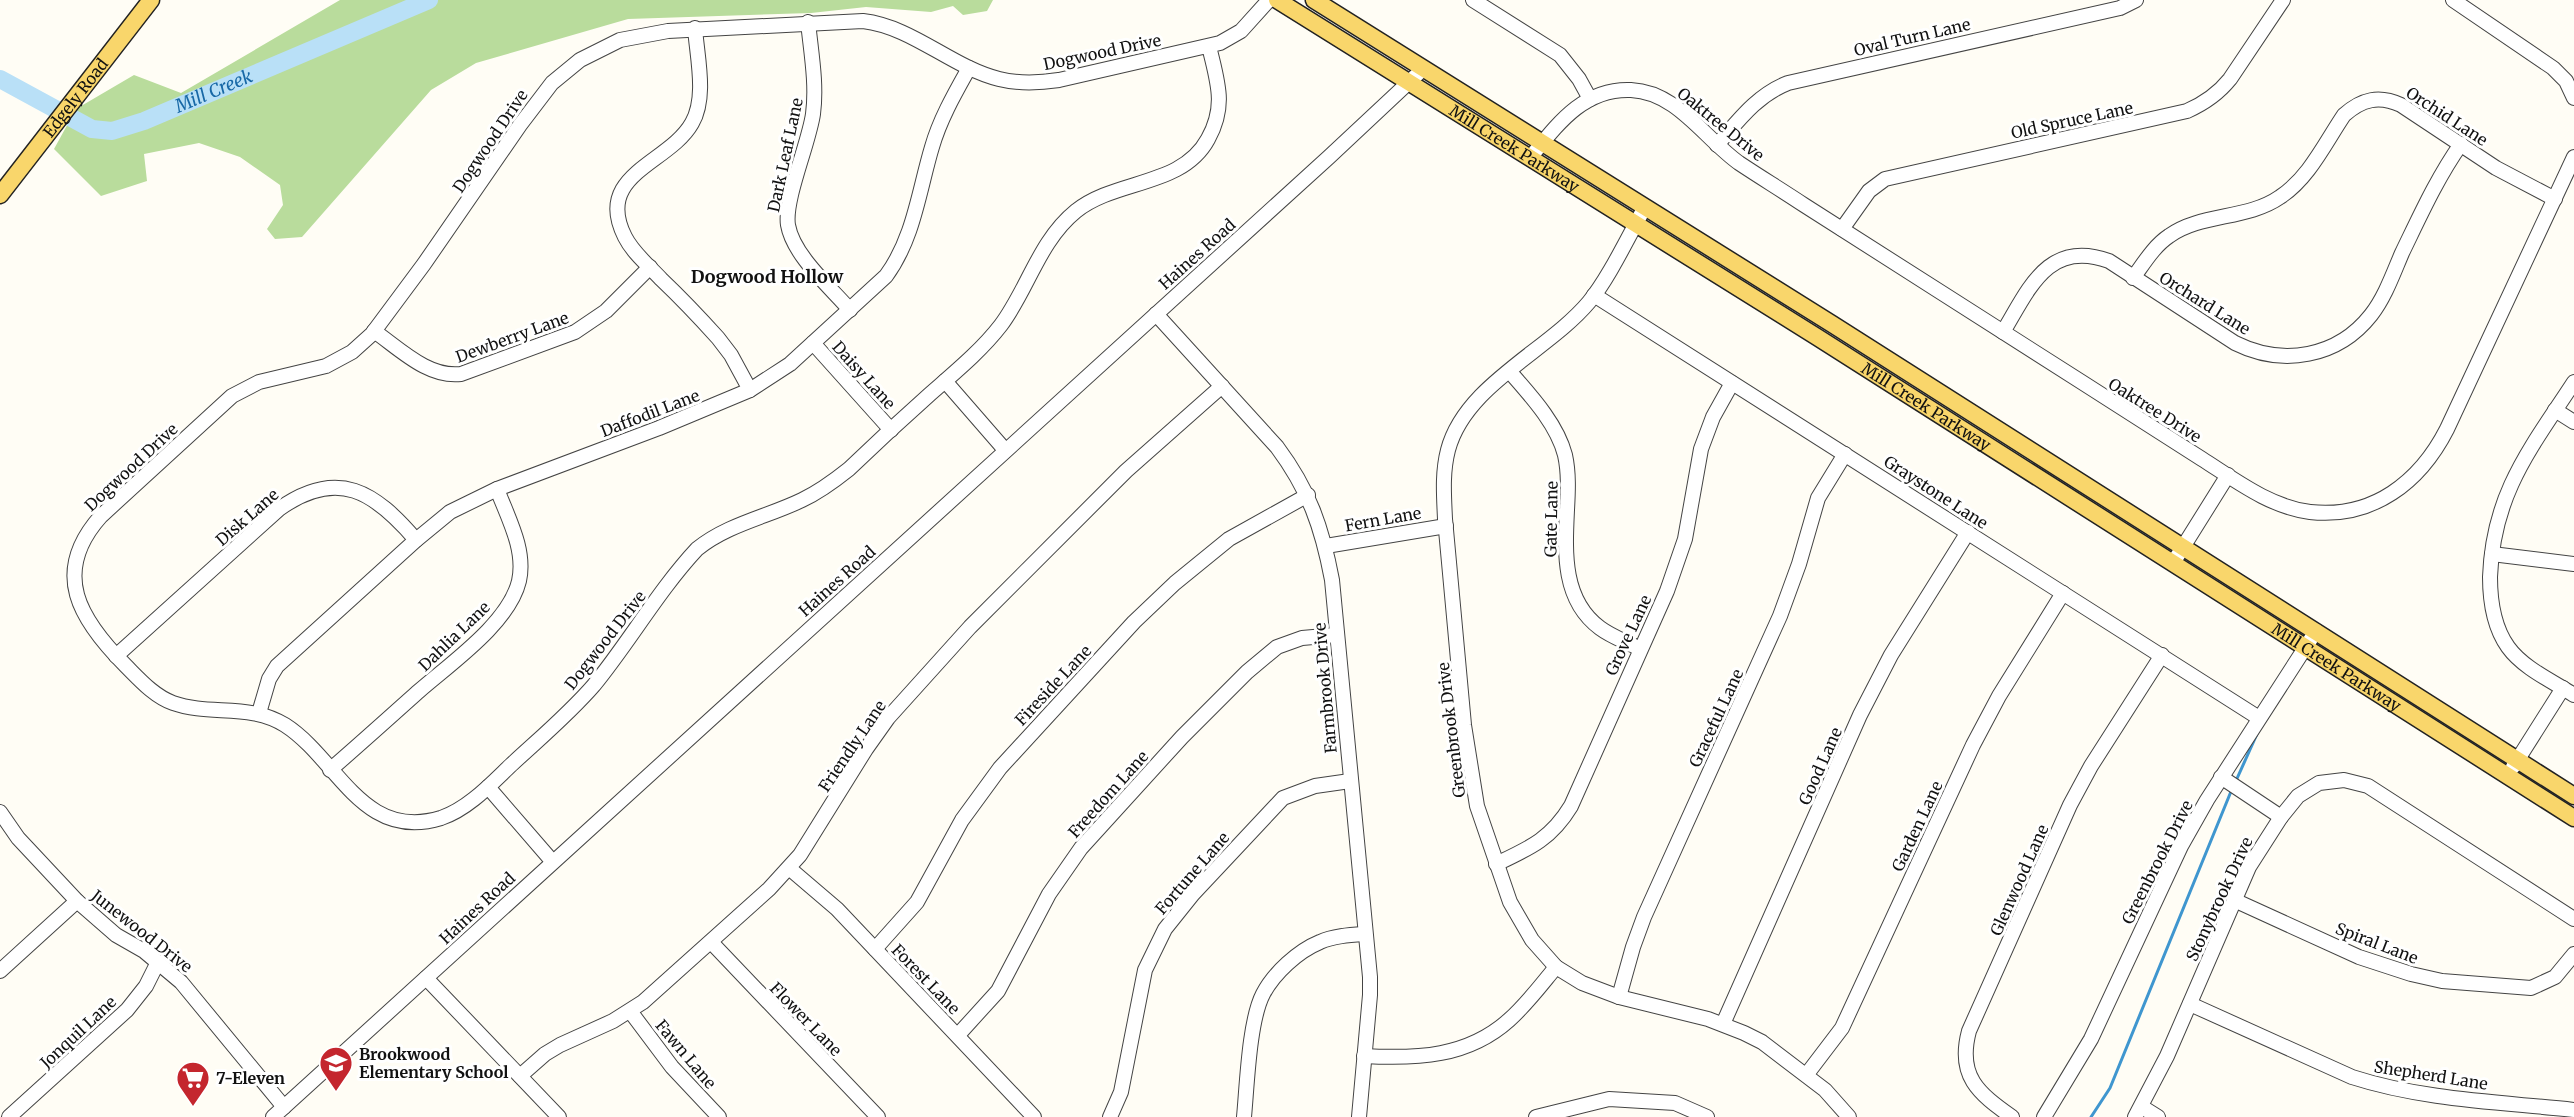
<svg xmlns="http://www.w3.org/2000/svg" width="2574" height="1117" font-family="Merriweather,serif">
  <rect width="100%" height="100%" fill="#fffdf5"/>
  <polygon fill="#b9dc9c" points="340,0 993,0 987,11 963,15 953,6 931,12 866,7 811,13 628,19 476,63 431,90 302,237 275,239 267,229 283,205 280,185 240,157 199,143 144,154 147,181 101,196 54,149 76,109 134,75 181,93"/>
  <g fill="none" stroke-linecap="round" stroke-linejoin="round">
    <g stroke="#3f96cf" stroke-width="3">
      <polyline points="2235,783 2257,734"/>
      <polyline points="2091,1117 2110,1088 2232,789"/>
    </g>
    <path stroke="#b9e0f7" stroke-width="18" id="s1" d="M0,79L92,129L112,131L144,121L429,0"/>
    <defs>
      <g id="minor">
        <polyline points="1473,0 1560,55 1579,79 1590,99"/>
        <polyline points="2453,0 2553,68 2566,81 2574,98"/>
        <path d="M808,22C811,52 817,84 813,114C809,143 784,200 788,225C793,255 830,287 850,310"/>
        <path d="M695,28C697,57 707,97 692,123C669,164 593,174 625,237C633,253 649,266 661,279C681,298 700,318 718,338L731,355L750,390"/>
        <path d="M1209,46C1217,81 1227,105 1208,139C1182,187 1116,179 1076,211C1039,241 1028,289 1001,325C981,351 954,373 929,395C902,419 875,444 849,469C834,481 819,492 802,500C767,517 728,524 697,549C658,591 630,641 594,685C569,714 539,739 511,765C491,784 468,809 441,818C362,842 338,759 285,725C250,703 210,716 173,703C154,696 140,680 126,666C80,620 50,573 101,516L232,396L259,382L326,366L352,352L372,334L424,264L520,125L552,83L580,60L620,40L668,31L863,21C913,27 951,67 999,79C1019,84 1039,83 1059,80L1220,43L1241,31L1269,0"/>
        <path d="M1717,145C1738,121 1757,95 1788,83L2120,8L2136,0"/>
        <path d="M1530,158C1557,125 1583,88 1631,90C1677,92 1704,138 1739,163C1760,177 1783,191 1804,205C1896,264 1988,322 2080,381C2120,407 2161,433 2202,459C2235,480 2270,507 2310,512C2373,519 2420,482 2447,429L2574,157"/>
        <path d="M1645,207C1629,235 1609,278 1589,302C1548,351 1465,385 1448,450C1442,473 1444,496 1445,519L1464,725L1477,806L1510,902L1532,940L1556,967L1582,983L1619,997L1708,1019L1744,1033L1762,1042L1825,1090L1849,1117"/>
        <path d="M1842,229L1869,191L1885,179L2187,111C2205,103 2218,94 2230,79L2283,0"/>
        <path d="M2133,278C2144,263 2154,246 2169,236C2201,213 2247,220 2280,197C2309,178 2325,143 2344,115C2362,99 2379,95 2401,105L2496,168L2555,199"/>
        <polyline points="1594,295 2259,718"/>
        <path d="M1156,314L1277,447C1309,490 1322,527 1332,580L1370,977V995L1359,1117"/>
        <path d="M374,331C400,349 428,378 461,374L575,332L606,311L650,267"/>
        <path d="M2003,332C2029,289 2048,239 2109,261L2235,343C2283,367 2338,357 2371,315C2385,297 2393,274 2402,253C2420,216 2437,178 2461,144"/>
        <polyline points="813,343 891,430"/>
        <path d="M1510,372C1531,396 1557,424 1565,455C1569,473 1568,492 1567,510C1565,552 1562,600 1600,628C1612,637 1627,642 1640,649"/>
        <polyline points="945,381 1005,450"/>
        <path d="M2574,382C2531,448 2493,493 2490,577C2490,601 2493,626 2508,647C2523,668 2552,681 2574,695"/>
        <polyline points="2555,410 2574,422"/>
        <polyline points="1326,546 1446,526"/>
        <polyline points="2492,554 2574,564"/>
        <polyline points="2173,563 2228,475"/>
        <path d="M116,656L279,509C338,467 375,492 416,540"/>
        <path d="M259,713L269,679L277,666L416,540L450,512L497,489L659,428L750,390L790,364L886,276C914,238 919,190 932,147C940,119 955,93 969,68"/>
        <polyline points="2513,767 2563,688"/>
        <path d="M330,770C360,744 390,717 419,691C451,663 509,623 519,581C526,550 508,518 497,489"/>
        <polyline points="2221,777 2281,817"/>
        <polyline points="488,787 552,861"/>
        <polyline points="0,812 18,838 77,901 116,935 144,951 181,982 284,1107"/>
        <path d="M1496,864C1530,848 1551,839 1571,806L1667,591L1685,539L1701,449L1713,417L1732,383"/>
        <polyline points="789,868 837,909 1034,1117"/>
        <polyline points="2234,900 2359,957 2411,974 2442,981 2531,988 2555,977 2574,954"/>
        <polyline points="711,942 878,1117"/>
        <polyline points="875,949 917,902 962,820 1000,768 1134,622 1175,583 1229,539 1308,495"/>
        <polyline points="0,971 77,901"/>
        <polyline points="426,978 559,1117"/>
        <polyline points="1619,997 1633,947 1644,917 1780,616 1799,564 1818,498 1845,454"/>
        <path d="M2190,1004L2352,1077C2423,1100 2501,1102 2574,1110"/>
        <polyline points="630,1011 672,1067 719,1117"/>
        <polyline points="1723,1024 1860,715 1891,655 1968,532"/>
        <polyline points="958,1035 998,991 1049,894 1081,848 1182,737 1247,672 1277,647 1302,638 1336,635"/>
        <path d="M1364,1056C1417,1059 1468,1057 1509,1020C1527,1004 1541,985 1556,967"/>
        <polyline points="1807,1074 1842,1028 1973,745 1999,696 2063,593"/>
        <polyline points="520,1076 545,1054 560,1045 613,1021 643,1002 769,889 800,855 866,749 888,718 970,627 1126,471 1222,386"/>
        <polyline points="2142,1107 2158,1117"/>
        <polyline points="9,1117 127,1010 146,986 158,962"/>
        <polyline points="273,1117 1329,157 1423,69"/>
        <polyline points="1110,1117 1121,1092 1145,970 1165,929 1193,894 1283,798 1315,786 1350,781"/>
        <path d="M1244,1117C1247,1086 1249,1021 1263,994C1274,973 1298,951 1320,942C1333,936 1350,935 1365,934"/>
        <polyline points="1536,1117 1609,1099 1675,1103 1707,1117"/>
        <path d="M2012,1117C1978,1093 1957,1076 1969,1031L2070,805L2091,766L2162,655"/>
        <polyline points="2044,1117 2091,1039 2181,846 2207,800 2316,631"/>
        <polyline points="2135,1117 2167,1056 2249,867 2281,817 2298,796 2319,783 2344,780 2368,786 2574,919"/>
      </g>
      <g id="major">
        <path id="s2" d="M1277,0L1817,337L2574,818"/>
        <polyline points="1314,0 1832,324 2574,796"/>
        <path id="s3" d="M0,195L151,0"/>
      </g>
    </defs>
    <use href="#minor" stroke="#444" stroke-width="16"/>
    <use href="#major" stroke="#222" stroke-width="19"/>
    <use href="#minor" stroke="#fff" stroke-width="14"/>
    <use href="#major" stroke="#f9d66b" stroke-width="16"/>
  </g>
  <defs>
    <symbol id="school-pin" viewBox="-11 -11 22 30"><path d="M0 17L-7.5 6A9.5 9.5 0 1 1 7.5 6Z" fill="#c4262e" stroke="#fff"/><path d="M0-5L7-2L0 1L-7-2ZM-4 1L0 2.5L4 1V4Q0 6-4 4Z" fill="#fff"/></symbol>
    <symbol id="supermarket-pin" viewBox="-11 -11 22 30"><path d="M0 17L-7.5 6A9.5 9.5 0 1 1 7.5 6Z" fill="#c4262e" stroke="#fff"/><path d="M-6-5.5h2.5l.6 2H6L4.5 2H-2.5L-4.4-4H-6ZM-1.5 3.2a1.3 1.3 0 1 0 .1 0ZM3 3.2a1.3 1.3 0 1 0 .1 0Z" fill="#fff"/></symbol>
  </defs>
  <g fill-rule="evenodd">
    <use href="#school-pin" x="317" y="1044" width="38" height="52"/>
    <use href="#supermarket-pin" x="174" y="1059" width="38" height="52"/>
  </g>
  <g text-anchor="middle" stroke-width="6" stroke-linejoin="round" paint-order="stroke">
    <g font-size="16" fill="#111" stroke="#fff">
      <text transform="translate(1912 37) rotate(-13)" y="6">Oval Turn Lane</text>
      <text transform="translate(1102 52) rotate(-12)" y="6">Dogwood Drive</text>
      <text dy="6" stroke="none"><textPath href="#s3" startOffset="123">Edgely Road</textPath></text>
      <text transform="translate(2447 116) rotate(33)" y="6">Orchid Lane</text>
      <text transform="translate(2072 120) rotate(-12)" y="6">Old Spruce Lane</text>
      <text transform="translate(1721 124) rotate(39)" y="6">Oaktree Drive</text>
      <text transform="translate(490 141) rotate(-56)" y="6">Dogwood Drive</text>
      <text dy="6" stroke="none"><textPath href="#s2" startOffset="280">Mill Creek Parkway</textPath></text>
      <text transform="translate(785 155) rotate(-78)" y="6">Dark Leaf Lane</text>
      <text transform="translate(1197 254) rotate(-42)" y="6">Haines Road</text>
      <text transform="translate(2205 303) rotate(32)" y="6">Orchard Lane</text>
      <text transform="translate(512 337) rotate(-20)" y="6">Dewberry Lane</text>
      <text transform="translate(864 375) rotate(48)" y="6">Daisy Lane</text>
      <text dy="6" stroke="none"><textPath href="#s2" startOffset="766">Mill Creek Parkway</textPath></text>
      <text transform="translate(2155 410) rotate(32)" y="6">Oaktree Drive</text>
      <text transform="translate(650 413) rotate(-21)" y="6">Daffodil Lane</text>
      <text transform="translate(131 467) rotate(-43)" y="6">Dogwood Drive</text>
      <text transform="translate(1936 492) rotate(33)" y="6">Graystone Lane</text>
      <text transform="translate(247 517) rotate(-41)" y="6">Disk Lane</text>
      <text transform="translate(1383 519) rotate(-10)" y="6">Fern Lane</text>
      <text transform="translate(1551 519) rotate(-89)" y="6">Gate Lane</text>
      <text transform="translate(837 581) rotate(-42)" y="6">Haines Road</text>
      <text transform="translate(1628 635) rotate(-65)" y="6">Grove Lane</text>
      <text transform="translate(454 636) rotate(-44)" y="6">Dahlia Lane</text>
      <text transform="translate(605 640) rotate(-52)" y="6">Dogwood Drive</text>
      <text dy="6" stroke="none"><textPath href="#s2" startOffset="1252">Mill Creek Parkway</textPath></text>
      <text transform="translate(1053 685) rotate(-47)" y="6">Fireside Lane</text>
      <text transform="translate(1325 688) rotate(-95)" y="6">Farmbrook Drive</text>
      <text transform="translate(1716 718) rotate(-65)" y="6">Graceful Lane</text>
      <text transform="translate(1451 730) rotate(-97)" y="6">Greenbrook Drive</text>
      <text transform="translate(852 746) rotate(-56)" y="6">Friendly Lane</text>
      <text transform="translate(1820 766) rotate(-66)" y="6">Good Lane</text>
      <text transform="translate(1108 794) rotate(-48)" y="6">Freedom Lane</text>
      <text transform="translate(1917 826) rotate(-65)" y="6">Garden Lane</text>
      <text transform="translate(2157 862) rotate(-63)" y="6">Greenbrook Drive</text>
      <text transform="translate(1192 873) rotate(-49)" y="6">Fortune Lane</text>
      <text transform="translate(2019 880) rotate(-66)" y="6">Glenwood Lane</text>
      <text transform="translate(2219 899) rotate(-65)" y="6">Stonybrook Drive</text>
      <text transform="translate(477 908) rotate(-43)" y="6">Haines Road</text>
      <text transform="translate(142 931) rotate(38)" y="6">Junewood Drive</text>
      <text transform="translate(2377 943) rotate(21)" y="6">Spiral Lane</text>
      <text transform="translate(926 979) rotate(46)" y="6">Forest Lane</text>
      <text transform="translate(806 1019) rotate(46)" y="6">Flower Lane</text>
      <text transform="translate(78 1032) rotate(-43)" y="6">Jonquil Lane</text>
      <text transform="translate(686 1054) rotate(50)" y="6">Fawn Lane</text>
      <text transform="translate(2431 1075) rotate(9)" y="6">Shepherd Lane</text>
    </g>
    <g font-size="16" font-weight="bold" fill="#111" stroke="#fff" text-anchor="start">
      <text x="359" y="1060">Brookwood<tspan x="359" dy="18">Elementary School</tspan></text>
      <text x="216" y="1084">7-Eleven</text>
    </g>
    <g font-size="18" font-style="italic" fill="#1768a6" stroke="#fff">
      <text dy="6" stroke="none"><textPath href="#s1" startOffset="234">Mill Creek</textPath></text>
    </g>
    <g font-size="18" font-weight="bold" fill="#111" stroke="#fff">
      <text x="767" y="283">Dogwood Hollow</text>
    </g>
  </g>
</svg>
